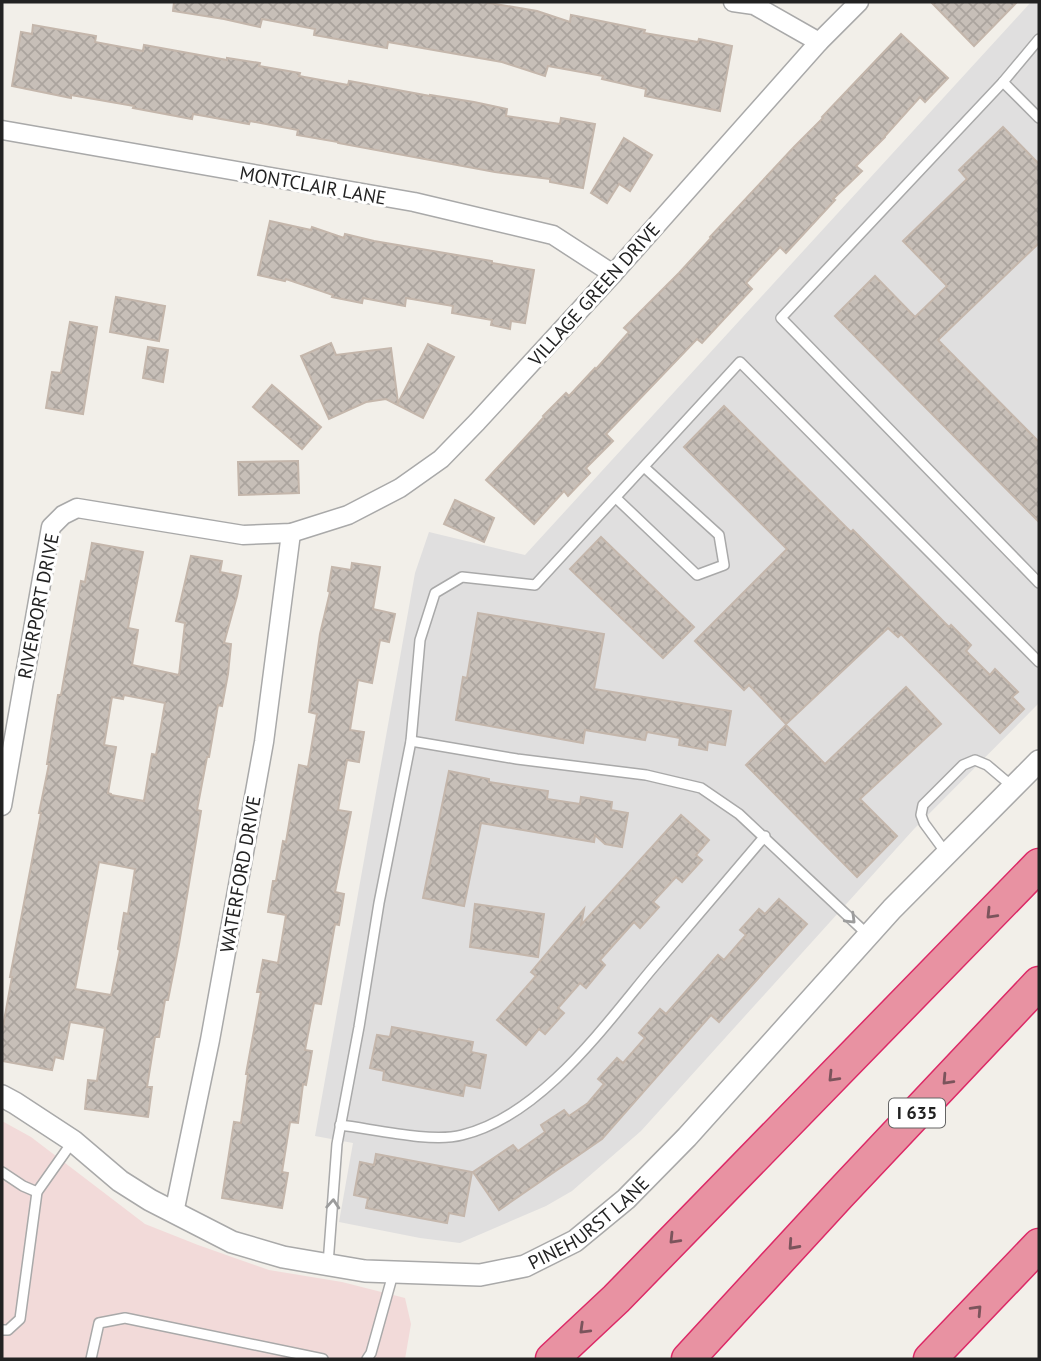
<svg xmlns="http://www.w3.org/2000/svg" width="1041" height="1361" font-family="'PT Sans',sans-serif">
  <defs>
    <pattern id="building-cross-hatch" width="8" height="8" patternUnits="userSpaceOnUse" patternTransform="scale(1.75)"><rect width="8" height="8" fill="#c7bfb8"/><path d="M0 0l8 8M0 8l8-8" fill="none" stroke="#aba49e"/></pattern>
  </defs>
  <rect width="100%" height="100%" fill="#f2efe9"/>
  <polygon fill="#e0dfdf" points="1031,2 1039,2 1039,703 914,829 641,1131 572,1191 546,1206 460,1243 420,1238 339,1222 353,1143 315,1136 415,573 429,532 525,555"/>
  <polygon fill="#f2dad9" points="2,1121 31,1137 145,1224 198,1245 269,1270 342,1282 405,1298 411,1324 405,1359 2,1359"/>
  <g fill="url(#building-cross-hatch)" stroke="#c4b6ab" stroke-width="2" fill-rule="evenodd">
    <polygon points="174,2 484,2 537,11 570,22 571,15 645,30 644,33 698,42 699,39 732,46 720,111 645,96 646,89 602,79 603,76 548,66 545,76 502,62 388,42 387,48 314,35 315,29 262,19 260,27 224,19 173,11"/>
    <polygon points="931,2 1017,2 974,46"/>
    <polygon points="33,25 96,36 95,42 143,51 144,45 227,60 227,58 260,63 259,66 300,73 299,76 348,85 349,81 430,96 430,95 474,102 507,109 506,116 560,124 561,118 595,124 583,188 550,182 550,179 495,172 338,143 338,142 297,135 298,130 250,121 249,124 193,114 192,119 133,108 134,106 71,95 71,98 12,86 21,32 32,34"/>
    <polygon points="901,34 948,78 925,102 920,97 885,136 885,137 856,166 862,171 833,199 835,200 786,253 780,247 746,283 752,289 724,319 702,343 697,339 606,434 613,441 586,468 590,473 568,496 564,491 534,524 486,480 544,417 543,416 566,393 569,396 595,368 596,369 629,332 624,328 679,273 711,238 710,237 794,147 823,118 822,117"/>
    <polygon points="1003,127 1039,164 1039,243 938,340 1039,442 1039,522 835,316 875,276 915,317 947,286 903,241 967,179 959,170"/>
    <polygon points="624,138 652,155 630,191 619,184 607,203 591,193"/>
    <polygon points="270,221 311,230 312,227 344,238 345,234 374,241 492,261 492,263 534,270 525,323 511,321 510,329 491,325 492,320 452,313 453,306 406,298 405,306 363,298 362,303 332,297 333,295 286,279 285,281 258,275"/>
    <polygon points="116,297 165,306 159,341 110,332"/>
    <polygon points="70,322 97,327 83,414 46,408 52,372 61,373"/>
    <polygon points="331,343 336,355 391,348 398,403 428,344 454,357 423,418 386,399 366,402 329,419 301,356"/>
    <polygon points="148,347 168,350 163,382 143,378"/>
    <polygon points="272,385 321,427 302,449 253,407"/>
    <polygon points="724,406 851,532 853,530 949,627 951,625 971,645 966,651 990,675 995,669 1018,692 1012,697 1024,709 1000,733 901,634 898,637 888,628 786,724 749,685 744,690 695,641 787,549 684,447"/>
    <polygon points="298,461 299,493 239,495 238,462"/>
    <polygon points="455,500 494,518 484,542 444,524"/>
    <polygon points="601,537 694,627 663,658 570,569"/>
    <path d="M92,543L143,552L128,628L138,630L132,665L179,675L185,623L176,621L191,556L222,561L220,572L241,576L237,596L224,643L231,644L228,674L222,706L218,705L209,757H207L197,810L201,811L179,944L168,1000H165L159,1037H155L147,1087H152L148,1117L85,1109L88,1080L97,1081L105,1028L70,1022L63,1059L55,1057L52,1070L2,1061V1032L12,977H10L41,813H39L49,764H47L58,695H61L81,581L85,582ZM124,695L165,703L156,755L152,754L144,801L111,795V794L108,793L116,747L104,745L112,697L123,699ZM99,862L135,869L128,914L124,913L118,949L120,950L111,995L75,989Z"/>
    <polygon points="352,563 380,567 373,609 395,614 389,642 380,640 372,683 358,680 350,730 364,732 359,762 347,760 338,810 351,812 335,892 344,894 339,925 335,924 321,1004 314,1003 305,1050 312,1051 306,1085 303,1084 298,1123 290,1122 282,1172 288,1173 282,1208 222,1198 234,1122 241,1123 248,1074 246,1074 261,992 257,992 263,960 278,963 286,915 268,912 273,881 276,881 283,841 286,842 299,765 308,767 317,714 309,712 320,634 330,592 328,591 332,567 351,570"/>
    <polygon points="478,613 604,634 594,689 731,711 725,745 708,742 707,750 679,745 680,738 647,732 645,740 585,730 583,743 456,720 463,677 467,678"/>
    <polygon points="906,687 941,724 860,799 897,836 857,877 746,765 786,725 825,764"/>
    <polygon points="449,771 489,779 489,782 548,791 547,799 580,804 581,797 612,802 611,810 628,813 622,847 605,844 595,835 594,842 481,823 464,906 423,898"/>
    <polygon points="681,815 709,840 696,855 702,860 682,882 676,877 653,902 659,907 640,928 634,922 600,960 605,965 586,988 580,983 558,1008 564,1013 545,1034 539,1029 526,1045 497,1020 536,976 531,972 584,909 581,925"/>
    <polygon points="779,899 807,924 719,1022 711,1015 602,1139 499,1210 473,1172 513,1145 518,1151 545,1132 541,1125 564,1110 569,1116 588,1103 604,1084 598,1079 617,1058 623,1063 645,1038 639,1033 660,1009 666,1014 718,955 724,960 746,935 740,930 759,909 765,914"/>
    <polygon points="475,904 544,914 538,957 470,947"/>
    <polygon points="392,1027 473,1042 471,1052 486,1055 480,1088 465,1085 463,1096 383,1080 384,1071 370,1068 377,1035 390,1037"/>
    <polygon points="376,1154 472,1172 464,1216 449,1213 447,1223 366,1208 368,1198 354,1195 360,1162 374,1165"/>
  </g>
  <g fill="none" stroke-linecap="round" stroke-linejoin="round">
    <defs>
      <g id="service">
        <polyline points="1039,39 1003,82 781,318 1039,583"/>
        <polyline points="1003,82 1039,118"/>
        <polyline points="616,498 697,575 724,565 719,535 644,467"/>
        <polyline points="411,741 517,759 646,775 701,788 739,814 867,934"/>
        <polyline points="946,853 924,823 921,815 923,805 963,765 975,760 987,765 1013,787"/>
        <path d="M340,1125C373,1129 431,1143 462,1135C540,1116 602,1029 651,970C689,925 727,881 765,836"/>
        <polyline points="2,1172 23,1186 37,1192"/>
        <polyline points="328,1264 337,1144 359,1027 379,903 411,741 420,640 435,593 462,577 535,585 740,362 1039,662"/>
        <polyline points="2,1330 8,1330 20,1319 37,1192 73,1141"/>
        <polyline points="91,1359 99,1323 125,1318 323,1359"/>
        <polyline points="367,1359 371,1353 393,1274"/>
      </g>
      <g id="minor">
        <polyline points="733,2 754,5 819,42"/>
        <polyline points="2,130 414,202 553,235 613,274"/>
        <polyline points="2,806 51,527 63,515 77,508 243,535 291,533 348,515 400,488 441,459 477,422 613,274 819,42 859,2"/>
        <polyline points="174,1213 210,1040 264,742 291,533"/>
      </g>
      <g id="tertiary">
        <path id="s1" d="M2,1096L15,1103L73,1141L120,1181L150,1200L232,1242L283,1257L365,1271L480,1275L525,1266L575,1241L626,1199L687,1137L892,909L1039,761"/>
      </g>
      <g id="motorway">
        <polyline points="552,1359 616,1299 1039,865"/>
        <polyline points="688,1359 839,1195 1039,983"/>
        <polyline points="930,1359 1039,1245"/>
      </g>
    </defs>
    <use href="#service" stroke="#a9a9a9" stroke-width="12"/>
    <use href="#minor" stroke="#a9a9a9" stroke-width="21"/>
    <use href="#tertiary" stroke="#a9a9a9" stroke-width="24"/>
    <use href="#motorway" stroke="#dc2a67" stroke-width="35"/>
    <use href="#service" stroke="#fff" stroke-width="9"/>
    <use href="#minor" stroke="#fff" stroke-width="18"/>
    <use href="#tertiary" stroke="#fff" stroke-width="21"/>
    <use href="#motorway" stroke="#e892a2" stroke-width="32"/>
  </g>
  <defs><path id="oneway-chevron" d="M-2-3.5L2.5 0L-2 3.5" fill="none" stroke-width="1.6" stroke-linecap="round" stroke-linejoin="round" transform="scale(1.75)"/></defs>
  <g stroke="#7b545c">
    <use href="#oneway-chevron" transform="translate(991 914) rotate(134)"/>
    <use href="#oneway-chevron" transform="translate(833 1077) rotate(134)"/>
    <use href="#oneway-chevron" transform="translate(947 1080) rotate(133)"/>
    <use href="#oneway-chevron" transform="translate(674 1239) rotate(134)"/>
    <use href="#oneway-chevron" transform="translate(793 1245) rotate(132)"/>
    <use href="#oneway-chevron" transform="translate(977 1310) rotate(-47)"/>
    <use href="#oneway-chevron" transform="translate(584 1329) rotate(136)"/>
  </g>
  <g stroke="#9c9c9c">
    <use href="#oneway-chevron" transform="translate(851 919) rotate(44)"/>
    <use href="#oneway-chevron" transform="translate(333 1204) rotate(-86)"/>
  </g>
  <g text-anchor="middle" stroke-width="6" stroke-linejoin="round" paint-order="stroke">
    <rect fill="#fff" stroke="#646464" stroke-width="2" x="889" y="1098.5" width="56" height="29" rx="5"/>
    <g font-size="18" font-weight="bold" fill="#222">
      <text x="917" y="1119">I 635</text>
    </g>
    <g font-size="19" fill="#222" stroke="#fff">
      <text transform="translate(313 185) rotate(10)" y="7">MONTCLAIR LANE</text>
      <text transform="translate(594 294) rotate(-48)" y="7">VILLAGE GREEN DRIVE</text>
      <text transform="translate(38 606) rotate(-79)" y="7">RIVERPORT DRIVE</text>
      <text transform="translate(240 874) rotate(-80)" y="7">WATERFORD DRIVE</text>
      <text dy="7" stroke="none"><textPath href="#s1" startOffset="648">PINEHURST LANE</textPath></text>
    </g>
  </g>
  <rect width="1041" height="1361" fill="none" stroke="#222222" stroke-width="7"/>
</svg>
